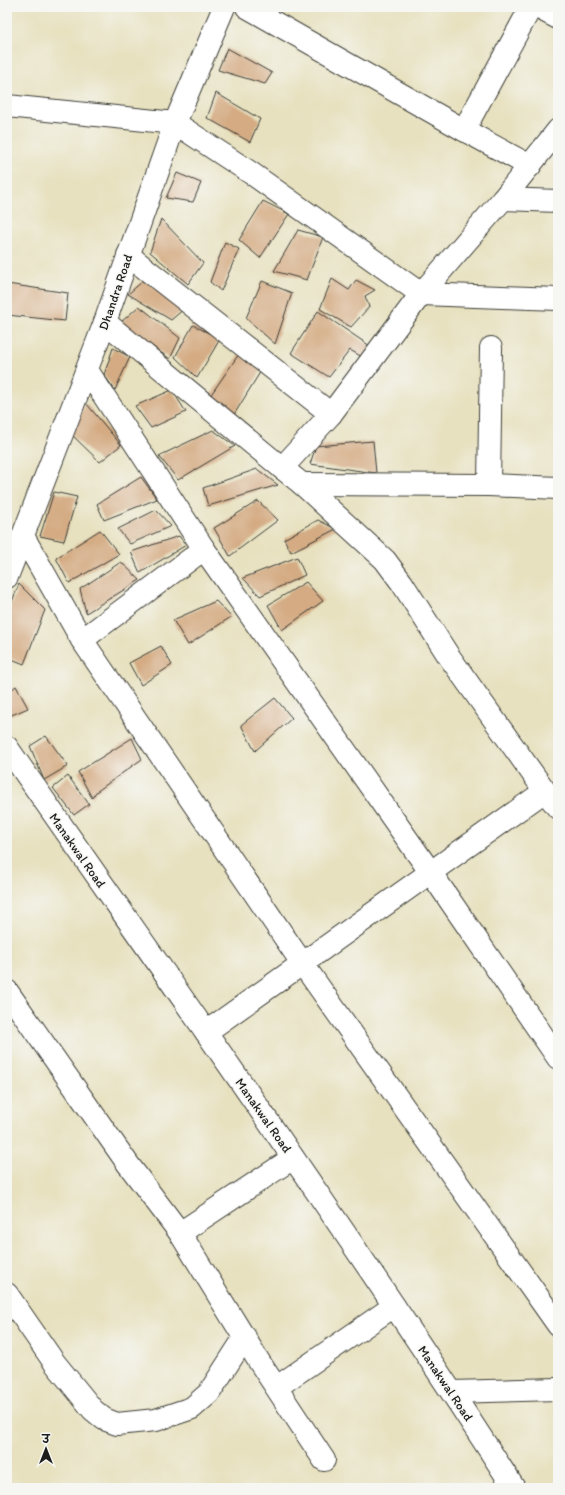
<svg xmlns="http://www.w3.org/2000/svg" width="565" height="1495" font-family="Itim,'Playpen Sans Deva',sans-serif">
  <rect width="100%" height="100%" fill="#f6f6f2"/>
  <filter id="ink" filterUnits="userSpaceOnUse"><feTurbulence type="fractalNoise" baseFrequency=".025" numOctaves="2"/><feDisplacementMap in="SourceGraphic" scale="8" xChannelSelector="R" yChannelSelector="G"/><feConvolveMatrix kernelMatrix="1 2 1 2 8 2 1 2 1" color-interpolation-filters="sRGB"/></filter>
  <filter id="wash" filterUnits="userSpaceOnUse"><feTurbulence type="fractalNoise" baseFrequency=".012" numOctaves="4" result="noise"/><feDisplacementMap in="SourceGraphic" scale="16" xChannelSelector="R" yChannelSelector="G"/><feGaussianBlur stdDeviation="0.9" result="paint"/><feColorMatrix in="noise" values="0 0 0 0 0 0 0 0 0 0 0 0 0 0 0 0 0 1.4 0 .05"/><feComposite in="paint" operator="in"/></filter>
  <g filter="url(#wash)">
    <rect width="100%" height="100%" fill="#e7e1bf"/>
    <g id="blocks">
      <g fill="#d4ab83">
        <polygon points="227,48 272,73 265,84 218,70"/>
        <polygon points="216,93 260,119 250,142 207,118"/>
        <polygon points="177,173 201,183 193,202 166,198"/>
        <polygon points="263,201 289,214 260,258 239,240"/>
        <polygon points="161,219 203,263 188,284 150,252"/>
        <polygon points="298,230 323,237 307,280 274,271"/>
        <polygon points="225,242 239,249 221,291 210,282"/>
        <polygon points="332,279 349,290 356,280 375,290 365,296 369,307 351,327 320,309"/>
        <polygon points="144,280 185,308 171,320 128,294"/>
        <polygon points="262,281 292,293 275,344 246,318"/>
        <polygon points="7,284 68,293 65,321 7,315"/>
        <polygon points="139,306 180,338 170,359 120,323"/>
        <polygon points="318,311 373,348 364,358 350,350 329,377 291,353"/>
        <polygon points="193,325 220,339 197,378 175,357"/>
        <polygon points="113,348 130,357 115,390 104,375"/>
        <polygon points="239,354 262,369 232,418 210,396"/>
        <polygon points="172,390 186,412 151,428 135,406"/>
        <polygon points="86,403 121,445 100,462 71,434"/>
        <polygon points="213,430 235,446 178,480 159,456"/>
        <polygon points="373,441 376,473 310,464 316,446"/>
        <polygon points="257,469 278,485 208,506 203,488"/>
        <polygon points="141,477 157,499 104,520 97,504"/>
        <polygon points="54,492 77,497 64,541 40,536"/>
        <polygon points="258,501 278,520 230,556 214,528"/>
        <polygon points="156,510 171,526 130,544 118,529"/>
        <polygon points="318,520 336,529 291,552 284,539"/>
        <polygon points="100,530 119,554 69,583 56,558"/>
        <polygon points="179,536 186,545 140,573 131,552"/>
        <polygon points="297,557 305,575 260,596 243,578"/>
        <polygon points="121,562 140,580 86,613 80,589"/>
        <polygon points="306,582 323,601 282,630 268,605"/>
        <polygon points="19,584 45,610 24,664 7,657 7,614"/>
        <polygon points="216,601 231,617 188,645 173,620"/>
        <polygon points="161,646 172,665 141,685 129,663"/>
        <polygon points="16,686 28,708 7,717 7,693"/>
        <polygon points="275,698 292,718 255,751 241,725"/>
        <polygon points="46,736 68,766 44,780 30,746"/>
        <polygon points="132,738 142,759 96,792 92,798 78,772"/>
        <polygon points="68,776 89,804 74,815 53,788"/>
      </g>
    </g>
  </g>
  <g filter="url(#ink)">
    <use href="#blocks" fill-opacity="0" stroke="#3a3a34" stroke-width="1"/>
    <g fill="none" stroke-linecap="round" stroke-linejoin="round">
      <defs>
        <g id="minor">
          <polyline points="247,7 464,130 530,166"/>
          <polyline points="537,7 558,18"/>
          <polyline points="7,106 175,123 251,173 421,294 558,299"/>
          <polyline points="464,130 531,7"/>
          <polyline points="503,199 558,201"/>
          <polyline points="128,255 331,414"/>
          <polyline points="105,322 282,468 302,484 385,560 402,583 448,655 545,791 206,1032"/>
          <polyline points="87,370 204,549"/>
          <polyline points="282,468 331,414 421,294 503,199 558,130"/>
          <polyline points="302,484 489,485 558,488"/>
          <polyline points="489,485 491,348"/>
          <polyline points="23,536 82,640 302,963 558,1325"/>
          <polyline points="7,577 105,322 175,123 224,7"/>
          <polyline points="82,640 204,549 431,873 558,1058"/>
          <path d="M7,747C178,993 352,1236 514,1488"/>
          <polyline points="545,791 558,808"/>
          <polyline points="7,991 128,1164 180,1233 260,1363 324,1460"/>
          <polyline points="180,1233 293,1158"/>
          <polyline points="7,1294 54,1362 93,1410 104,1419 117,1424 156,1420 192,1408 209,1393 245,1337"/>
          <polyline points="277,1387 394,1306"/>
          <polyline points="452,1392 558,1389"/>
        </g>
      </defs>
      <use href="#minor" stroke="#3a3a34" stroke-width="24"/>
      <use href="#minor" stroke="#fff" stroke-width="22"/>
    </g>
  </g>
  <g text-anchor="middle" stroke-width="3" stroke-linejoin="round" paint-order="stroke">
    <g font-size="13" fill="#1c1c1c" stroke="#f6f6f2">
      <text transform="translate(115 292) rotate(-71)" y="5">Dhandra Road</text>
      <text transform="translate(78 850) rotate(55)" y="5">Manakwal Road</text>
      <text transform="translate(264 1115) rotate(55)" y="5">Manakwal Road</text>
      <text transform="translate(446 1383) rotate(56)" y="5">Manakwal Road</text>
    </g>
  </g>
  <rect width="565" height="1495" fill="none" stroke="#f6f6f2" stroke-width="24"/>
  <g transform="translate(46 1449)" stroke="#f6f6f2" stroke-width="3" paint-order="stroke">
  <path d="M0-3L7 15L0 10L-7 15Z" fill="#1c1c1c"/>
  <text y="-6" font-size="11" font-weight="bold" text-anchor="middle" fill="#1c1c1c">उ</text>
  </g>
</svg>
